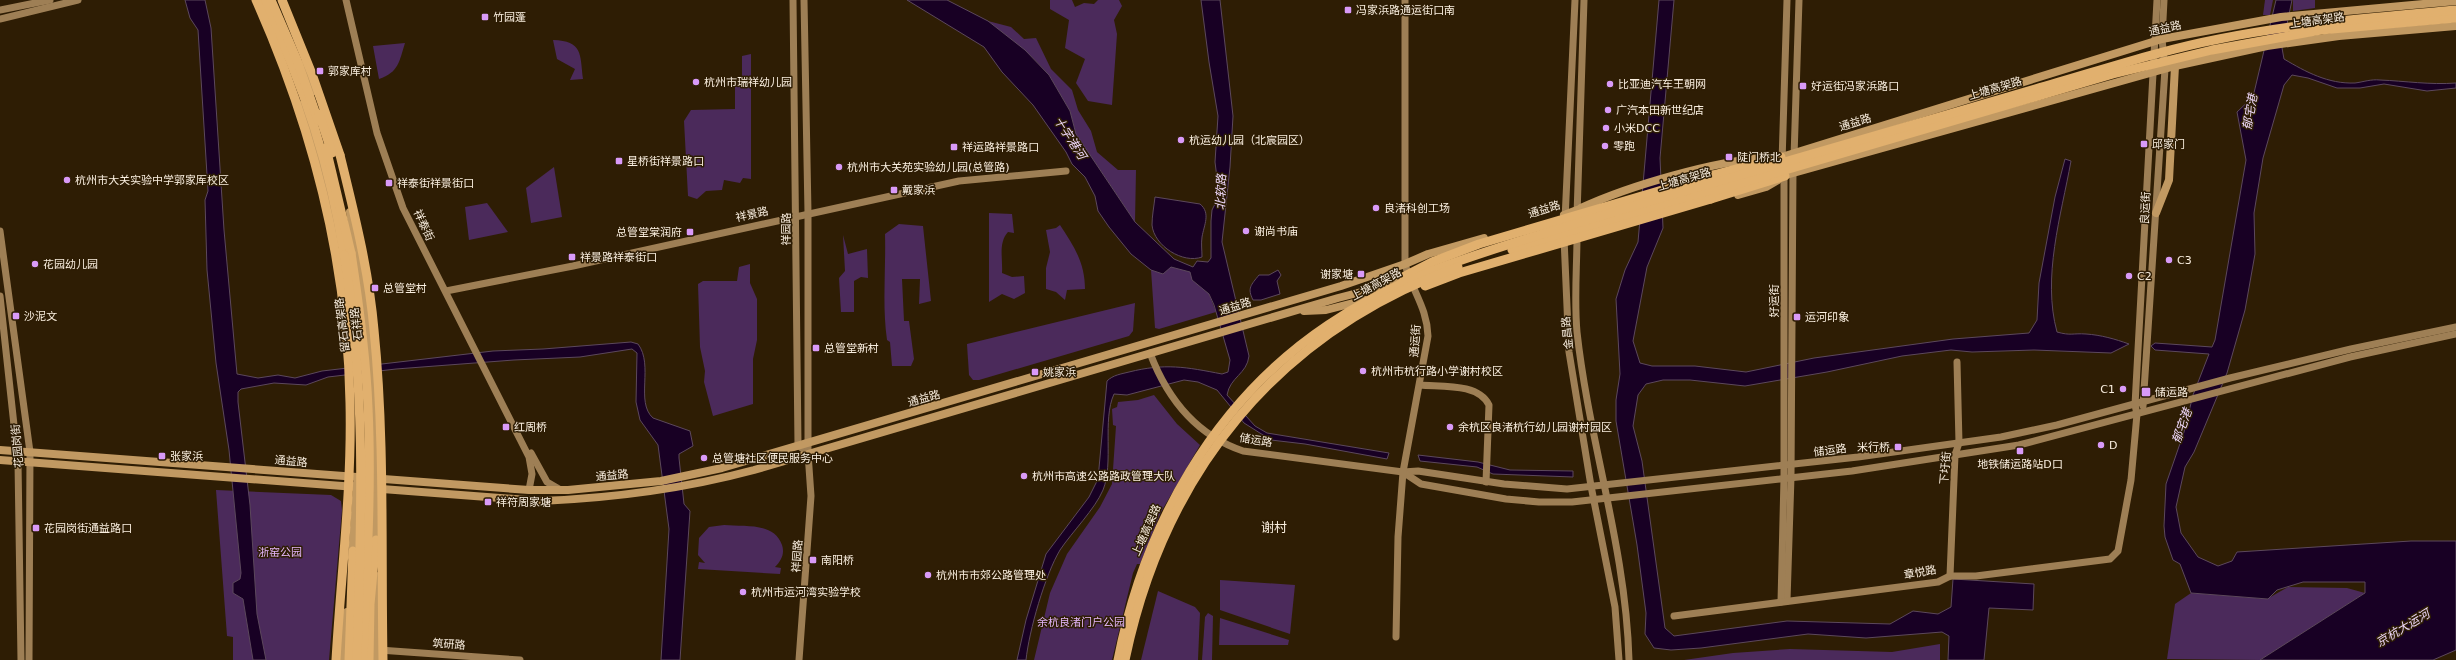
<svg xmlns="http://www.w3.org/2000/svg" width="2456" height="660" font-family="'DejaVu Sans','Noto Sans SC',sans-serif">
  <rect width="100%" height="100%" fill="#2e1d04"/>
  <g fill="#4b2a5b">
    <polygon points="1050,0 1072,0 1075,7 1084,3 1094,4 1098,0 1119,0 1122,6 1114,20 1117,34 1112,105 1088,101 1076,83 1085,59 1065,48 1069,20 1050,9"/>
    <polygon points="2265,0 2273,0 2270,15 2263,15"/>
    <polygon points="2293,0 2315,0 2315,8 2293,11"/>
    <polygon points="988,21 1011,27 1024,39 1036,38 1051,69 1072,90 1078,110 1091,131 1097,152 1118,170 1136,170 1135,222 1076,134 1070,111 1049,75 1032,57"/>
    <path d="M553,40C583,41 580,54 583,79L570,80L575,69L557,59Z"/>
    <path d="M405,43C399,62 399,72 379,79L373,46Z"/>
    <polygon points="751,54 751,179 743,178 740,183 724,180 722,190 706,191 697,199 688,196 684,121 691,110 735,109 735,77 742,77 742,56"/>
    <polygon points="554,167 562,217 531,223 526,188"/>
    <polygon points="487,203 508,232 469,240 465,207"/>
    <path d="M989,213L1012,214L1014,233L1008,232C998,243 1003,259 1002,273L1012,277L1024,276L1025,293L1014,299L1002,294L989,302Z"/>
    <path d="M899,224L923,226L931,301L919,304L920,279H902L904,321H909L914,359L911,366H892L890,342L887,340C882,305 886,270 885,234Z"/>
    <path d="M1060,225C1074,246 1085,263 1085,289L1067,290L1065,300L1056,292L1046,289V268L1050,252L1046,230L1056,228Z"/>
    <polygon points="843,235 848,254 867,249 868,278 861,277 854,281 854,312 841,312 839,278 845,271"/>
    <polygon points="750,264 750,283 757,299 757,340 753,359 753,404 713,416 704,382 705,371 700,347 698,284 703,281 737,281 739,267"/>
    <polygon points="1169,266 1191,271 1209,294 1216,312 1159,329 1155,328 1151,270 1157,271"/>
    <polygon points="1135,303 1133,331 1129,336 979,380 973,380 969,375 967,344"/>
    <polygon points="1154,395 1177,424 1200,445 1161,512 1140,564 1137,564 1133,573 1112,660 1034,660 1050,593 1067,554 1100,507 1112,484 1116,426 1113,425 1112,409 1117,407 1118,402 1138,400"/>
    <polygon points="216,490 331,495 341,501 342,510 329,660 233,660 233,637 227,636"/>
    <path d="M724,525C745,527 774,522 782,545C785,554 781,561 775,567L781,568L780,574L698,569L699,562L705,563L698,555L699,538L709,527Z"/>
    <polygon points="1220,580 1295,585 1290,634 1220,610"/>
    <polygon points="2288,587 2347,588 2365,593 2260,660 2167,659 2175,604 2191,593 2267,599"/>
    <polygon points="1158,591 1195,607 1200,613 1198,660 1141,660"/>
    <polygon points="1208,613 1213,616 1212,660 1202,660 1205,617"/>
    <polygon points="1220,618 1289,640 1288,645 1219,645"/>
    <polygon points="1940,644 1940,660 1684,660 1733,653 1790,649 1892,652"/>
  </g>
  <g fill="#180024" stroke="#5c485c">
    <path d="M185,0H205L211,28L224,230L237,374L258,378L278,375L295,378L322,371L493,351L543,349L631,342L638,344C654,365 635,402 653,418L690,431L693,446L679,454V458L684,504L690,511L680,660H661L669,529L658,445L640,420L636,402L637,353L632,349L580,357L514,360L396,369L328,377L306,385L274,383L241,389L238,392V402L250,505L257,614L266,660H253L243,599L233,593V583L240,579L241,573L229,450L216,363L207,270L205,200L208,191L198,30L190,18Z"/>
    <path d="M907,0H947L988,21L1025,50L1049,75L1070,111L1076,134L1135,222L1174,259L1193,267L1197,261L1208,262L1211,258V221L1212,210L1216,202L1217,178L1215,162L1218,116L1209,62L1201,0H1220L1233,116L1230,167L1222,242L1249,356C1247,374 1230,377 1227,395L1255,426L1267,433L1389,453L1387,459L1305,444L1271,440L1244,423L1217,390L1198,382L1184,380L1127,395L1114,394C1102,420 1114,463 1103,490C1095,509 1072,532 1060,550C1045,575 1029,631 1026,660H1017L1026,620L1046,554L1089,497L1098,479L1107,381C1113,375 1121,374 1129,372C1165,363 1186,367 1222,374L1228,372L1230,360L1214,305L1209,294L1192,280L1190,272L1171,267L1163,274L1151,270L1131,254L1109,227L1098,211L1095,196L1085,177L1072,164L1066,152L1033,105L1002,72L984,47Z"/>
    <path d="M1659,0H1674L1660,158L1663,228L1647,267L1633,341L1640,363L1652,366H1695L1746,372L1814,358L1953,339L2029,333L2037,320L2039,283L2055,197L2065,159L2071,161C2061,216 2042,277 2057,332C2071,336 2073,333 2086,334C2101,335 2115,339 2129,344L2111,353L2034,350L1972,352L1951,350L1902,356L1827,372L1745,386L1690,380H1663L1646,384L1638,395L1633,426L1642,461L1665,628L1674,636L1787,621L1890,624L1913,611L1938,614L1951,607L1953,579L2034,584L2033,610L1989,608L1984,660H1948L1949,636L1942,632L1866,638L1808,634L1701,648L1671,650L1654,648L1645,634L1646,613L1637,545L1616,421V400L1620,374L1616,299L1625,270L1638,242Z"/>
    <path d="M2276,0H2292L2282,48L2284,59C2306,72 2328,84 2355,83C2363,82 2371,79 2380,80C2405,81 2430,85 2456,83V88L2427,91L2384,84L2360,88H2337L2308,78L2292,75L2284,85L2263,158L2254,213L2255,254L2245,310L2227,373L2194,452L2185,467L2176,507L2181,533L2198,557L2218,566L2232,561L2237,552L2411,541H2456V650L2433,660H2260L2365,593V582H2303L2277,590L2268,599L2191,593L2180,564L2173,560L2165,537L2164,526L2166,484L2184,432L2193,395L2209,354L2155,350L2151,346L2155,343L2212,347L2215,340L2246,160L2237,112L2253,97Z"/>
    <path d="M1155,197L1200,204C1211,213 1204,225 1202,237C1201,244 1202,250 1202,257C1183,264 1154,246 1152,225C1152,216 1154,206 1155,197Z"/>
    <path d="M1278,270L1281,275L1277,281L1280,294L1261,300H1253C1247,288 1251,285 1259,275H1269Z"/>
    <polygon points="1418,455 1478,462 1510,470 1573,471 1573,477 1493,474 1477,467 1420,461"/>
  </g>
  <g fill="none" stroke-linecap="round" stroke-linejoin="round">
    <g stroke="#9e7f55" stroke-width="7">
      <polyline points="346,0 377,133 403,208 529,457 532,474 529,490"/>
      <polyline points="793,0 798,445 808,453"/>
      <polyline points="0,10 50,0"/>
      <polyline points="0,19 78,0"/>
      <polyline points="1794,157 1799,0"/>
      <polyline points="1782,162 1787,0"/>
      <polyline points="1577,215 1584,0"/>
      <polyline points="1565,220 1575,0"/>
      <polyline points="0,231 30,452 29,660"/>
      <path d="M1577,235C1577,267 1574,299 1577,332C1589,442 1626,548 1629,660"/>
      <polyline points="1564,238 1569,352 1591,486 1615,607 1619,660"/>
      <polyline points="446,291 573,266 959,181 1066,171"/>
      <polyline points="0,296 18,462 21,660"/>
      <path d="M1150,353C1167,398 1196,435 1243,451L1403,472L1418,471L1504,484L1567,489L1858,457L2001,437L2057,425L2230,378L2351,349L2456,327"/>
      <path d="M1420,385C1442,387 1478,383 1489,405L1486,482"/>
      <polyline points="2143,406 2165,69 2162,39 2164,0"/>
      <polyline points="531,453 547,482 559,489"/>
      <polyline points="1403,472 1421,484 1506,499 1539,502 1572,502 1852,471 2019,445 2350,357 2456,334"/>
      <polyline points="1950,576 1955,455 1959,443 1957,362"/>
      <polyline points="1787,601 1791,477 1793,169"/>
      <polyline points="1781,602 1784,478 1784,172"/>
      <polyline points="1674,616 1938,582 1950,576 1976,576 2110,559 2118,551 2131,480 2137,414 2135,405 2157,0"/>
      <path d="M1396,637L1398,537L1403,472L1428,336C1427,307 1412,291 1405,264V0"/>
      <polyline points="379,650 520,660"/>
      <polyline points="799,660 811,496 808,453 808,213 804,0"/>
    </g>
    <g stroke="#c19962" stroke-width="8">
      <polyline points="303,65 314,91"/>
      <polyline points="301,105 324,179 337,242"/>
      <polyline points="1775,159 2162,39 2281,17 2456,1"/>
      <polyline points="1779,177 2175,66 2267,46 2339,36 2456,26"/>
      <polyline points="1738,195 1766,187 1778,180"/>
      <path d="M1581,208C1631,185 1715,161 1770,157"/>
      <polyline points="350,212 368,329 372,376 376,546"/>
      <polyline points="2156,213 2169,180 2175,66"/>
      <polyline points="1564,215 1577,210 1589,209"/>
      <polyline points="1304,311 1326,310 1365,300"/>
      <polyline points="0,450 529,490 568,490 661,481 722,468 1341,286 1405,264 1428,254 1484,238"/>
      <path d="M0,460L541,501C614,498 683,489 754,470L1338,298L1400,282"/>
      <polyline points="352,557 357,483"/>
      <polyline points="376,576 377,660"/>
      <polyline points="343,660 347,612"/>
    </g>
    <g stroke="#e1b06e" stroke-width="9">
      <path d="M263,0C302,80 331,167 344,255"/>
      <polyline points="271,0 297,60 318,120"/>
      <polyline points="282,0 312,74 340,155"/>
      <polyline points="319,114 332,153"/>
      <polyline points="326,148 351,253"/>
      <polyline points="1713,175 1781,157"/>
      <polyline points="1711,199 1785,176"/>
      <polyline points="349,660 353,551"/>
      <polyline points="369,660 370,604 376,540"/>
    </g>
    <g stroke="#e1b06e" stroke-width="9">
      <path d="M256,0C312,126 348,264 350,403C352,489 341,574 336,660"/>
      <path d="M340,155C354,212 369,271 374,330C385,439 381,550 383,660"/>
      <polyline points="1512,250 2113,74 2212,50 2321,30 2456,18"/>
      <path d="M351,253C359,305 366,356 368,408C372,492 366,576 363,660"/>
      <path d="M344,255C367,392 361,522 357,660"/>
      <polyline points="1401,278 1432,262 1479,244 1713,175"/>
      <polyline points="1425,286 1459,273 1711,199"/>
      <path d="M1118,660C1144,527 1213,402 1328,325C1395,279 1462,259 1539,235C1605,214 1671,195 1737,176C1836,147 1936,118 2035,89C2096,72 2157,51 2219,39C2298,23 2377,17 2456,10"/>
      <path d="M1125,660C1164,473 1276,333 1458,267"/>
    </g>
  </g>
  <g fill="#d99af8" stroke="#2e1d04" stroke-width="1.5">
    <rect x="1344" y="6" width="8" height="8" rx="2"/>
    <rect x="481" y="13" width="8" height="8" rx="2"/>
    <rect x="316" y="67" width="8" height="8" rx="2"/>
    <circle cx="696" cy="82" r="4"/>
    <circle cx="1610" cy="84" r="4"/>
    <rect x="1799" y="82" width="8" height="8" rx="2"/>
    <circle cx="1608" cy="110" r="4"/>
    <circle cx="1606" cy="128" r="4"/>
    <circle cx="1181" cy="140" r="4"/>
    <rect x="2140" y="140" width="8" height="8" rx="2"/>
    <circle cx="1605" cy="146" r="4"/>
    <rect x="950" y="143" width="8" height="8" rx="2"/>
    <rect x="1725" y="153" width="8" height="8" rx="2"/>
    <rect x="615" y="157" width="8" height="8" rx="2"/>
    <circle cx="839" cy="167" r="4"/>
    <circle cx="67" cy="180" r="4"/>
    <rect x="385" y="179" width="8" height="8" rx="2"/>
    <rect x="890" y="186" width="8" height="8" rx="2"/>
    <circle cx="1376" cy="208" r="4"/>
    <circle cx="1246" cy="231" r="4"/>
    <rect x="686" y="228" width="8" height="8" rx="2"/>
    <rect x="568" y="253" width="8" height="8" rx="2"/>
    <circle cx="2169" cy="260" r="4"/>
    <circle cx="35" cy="264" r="4"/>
    <rect x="1357" y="270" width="8" height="8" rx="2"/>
    <circle cx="2129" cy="276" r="4"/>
    <rect x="371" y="284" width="8" height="8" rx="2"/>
    <rect x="12" y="312" width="8" height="8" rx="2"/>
    <rect x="1793" y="313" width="8" height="8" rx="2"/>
    <rect x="812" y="344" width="8" height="8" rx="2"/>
    <circle cx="1363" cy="371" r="4"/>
    <rect x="1031" y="368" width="8" height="8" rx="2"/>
    <circle cx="2123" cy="389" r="4"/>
    <rect x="2141" y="387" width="10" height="10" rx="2"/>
    <rect x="502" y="423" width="8" height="8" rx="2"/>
    <circle cx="1450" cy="427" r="4"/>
    <circle cx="2101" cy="445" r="4"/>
    <rect x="1894" y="443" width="8" height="8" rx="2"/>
    <rect x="2016" y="447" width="8" height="8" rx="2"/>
    <rect x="158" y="452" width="8" height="8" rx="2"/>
    <circle cx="704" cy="458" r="4"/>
    <circle cx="1024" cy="476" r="4"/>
    <rect x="484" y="498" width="8" height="8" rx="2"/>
    <rect x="32" y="524" width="8" height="8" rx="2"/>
    <rect x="809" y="556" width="8" height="8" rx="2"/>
    <circle cx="928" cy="575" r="4"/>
    <circle cx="743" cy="592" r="4"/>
  </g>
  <g text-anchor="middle" stroke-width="3" stroke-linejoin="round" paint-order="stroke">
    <g font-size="11" fill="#faefe0" stroke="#2e1d04" text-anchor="start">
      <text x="1356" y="14">冯家浜路通运街口南</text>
      <text x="493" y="21">竹园蓬</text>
      <text x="328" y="75">郭家库村</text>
      <text x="704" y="86">杭州市瑞祥幼儿园</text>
      <text x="1618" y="88">比亚迪汽车王朝网</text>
      <text x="1811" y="90">好运街冯家浜路口</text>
      <text x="1616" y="114">广汽本田新世纪店</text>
      <text x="1614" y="132">小米DCC</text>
      <text x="1189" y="144">杭运幼儿园（北宸园区）</text>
      <text x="2152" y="148">邱家门</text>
      <text x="1613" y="150">零跑</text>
      <text x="962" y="151">祥运路祥景路口</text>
      <text x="1737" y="161">陡门桥北</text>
      <text x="627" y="165">星桥街祥景路口</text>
      <text x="847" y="171">杭州市大关苑实验幼儿园(总管路)</text>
      <text x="75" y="184">杭州市大关实验中学郭家厍校区</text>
      <text x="397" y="187">祥泰街祥景街口</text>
      <text x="902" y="194">戴家浜</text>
      <text x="1384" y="212">良渚科创工场</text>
      <text x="1254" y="235">谢尚书庙</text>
      <text x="682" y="236" text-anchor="end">总管堂棠润府</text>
      <text x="580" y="261">祥景路祥泰街口</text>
      <text x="2177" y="264">C3</text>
      <text x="43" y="268">花园幼儿园</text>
      <text x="1353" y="278" text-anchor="end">谢家塘</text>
      <text x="2137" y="280">C2</text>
      <text x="383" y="292">总管堂村</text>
      <text x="24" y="320">沙泥文</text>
      <text x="1805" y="321">运河印象</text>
      <text x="824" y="352">总管堂新村</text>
      <text x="1371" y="375">杭州市杭行路小学谢村校区</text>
      <text x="1043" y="376">姚家浜</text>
      <text x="2115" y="393" text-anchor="end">C1</text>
      <text x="2155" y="396">储运路</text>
      <text x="514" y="431">红周桥</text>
      <text x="1458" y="431">余杭区良渚杭行幼儿园谢村园区</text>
      <text x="2109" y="449">D</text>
      <text x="1890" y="451" text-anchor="end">米行桥</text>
      <text x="170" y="460">张家浜</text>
      <text x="712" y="462">总管塘社区便民服务中心</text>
      <text x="2020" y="468" text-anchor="middle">地铁储运路站D口</text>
      <text x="1032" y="480">杭州市高速公路路政管理大队</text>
      <text x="496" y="506">祥符周家塘</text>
      <text x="44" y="532">花园岗街通益路口</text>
      <text x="821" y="564">南阳桥</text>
      <text x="936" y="579">杭州市市郊公路管理处</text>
      <text x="751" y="596">杭州市运河湾实验学校</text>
    </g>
    <g font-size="11" fill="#faefe0" stroke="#2e1d04">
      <text transform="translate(2317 20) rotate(-8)" y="4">上塘高架路</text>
      <text transform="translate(2165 28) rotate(-13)" y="4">通益路</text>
      <text transform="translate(1995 88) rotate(-16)" y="4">上塘高架路</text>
      <text transform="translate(1855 122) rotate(-17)" y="4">通益路</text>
      <text transform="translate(1684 179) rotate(-16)" y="4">上塘高架路</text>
      <text transform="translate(2145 208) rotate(-87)" y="4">良运街</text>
      <text transform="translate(1544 209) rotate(-17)" y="4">通益路</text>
      <text transform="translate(752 214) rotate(-13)" y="4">祥景路</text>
      <text transform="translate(424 225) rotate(65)" y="4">祥泰街</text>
      <text transform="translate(786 229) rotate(-90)" y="4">祥园路</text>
      <text transform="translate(1376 284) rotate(-28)" y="4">上塘高架路</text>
      <text transform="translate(1774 301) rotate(-90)" y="4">好运街</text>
      <text transform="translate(1235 306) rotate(-17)" y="4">通益路</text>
      <text transform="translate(356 324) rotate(-97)" y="4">石祥路</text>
      <text transform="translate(342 325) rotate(-97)" y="4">留石高架路</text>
      <text transform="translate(1567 333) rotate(-96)" y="4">金昌路</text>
      <text transform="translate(1415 341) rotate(-86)" y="4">通运街</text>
      <text transform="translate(924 398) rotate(-15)" y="4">通益路</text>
      <text transform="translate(1256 440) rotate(9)" y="4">储运路</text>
      <text transform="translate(17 446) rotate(-95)" y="4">花园岗街</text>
      <text transform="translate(1830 450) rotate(-7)" y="4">储运路</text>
      <text transform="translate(291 461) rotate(5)" y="4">通益路</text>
      <text transform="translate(1945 468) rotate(-85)" y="4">下圩街</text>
      <text transform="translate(612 475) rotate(-5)" y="4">通益路</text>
      <text transform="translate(1146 530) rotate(-66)" y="4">上塘高架路</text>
      <text transform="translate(797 556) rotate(-86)" y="4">祥园路</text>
      <text transform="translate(1920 572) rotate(-10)" y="4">章悦路</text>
      <text transform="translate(449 644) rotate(4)" y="4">筑研路</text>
    </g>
    <g font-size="11" fill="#e4b6fb" stroke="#2e1d04">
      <text x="280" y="556">浙窑公园</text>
      <text x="1081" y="626">余杭良渚门户公园</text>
    </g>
    <g font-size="12" font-style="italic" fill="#eed7fa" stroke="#2e1d04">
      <text transform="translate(2250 112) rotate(-80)" y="4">郁宅港</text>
      <text transform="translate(1070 138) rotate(57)" y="4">十字港河</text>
      <text transform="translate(1221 192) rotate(-88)" y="4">北软路</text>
      <text transform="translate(2182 426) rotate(-70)" y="4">郁宅港</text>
      <text transform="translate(2403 628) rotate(-31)" y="4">京杭大运河</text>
    </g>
    <g font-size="13" fill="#faefe0" stroke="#2e1d04">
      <text x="1274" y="532">谢村</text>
    </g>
  </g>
</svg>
